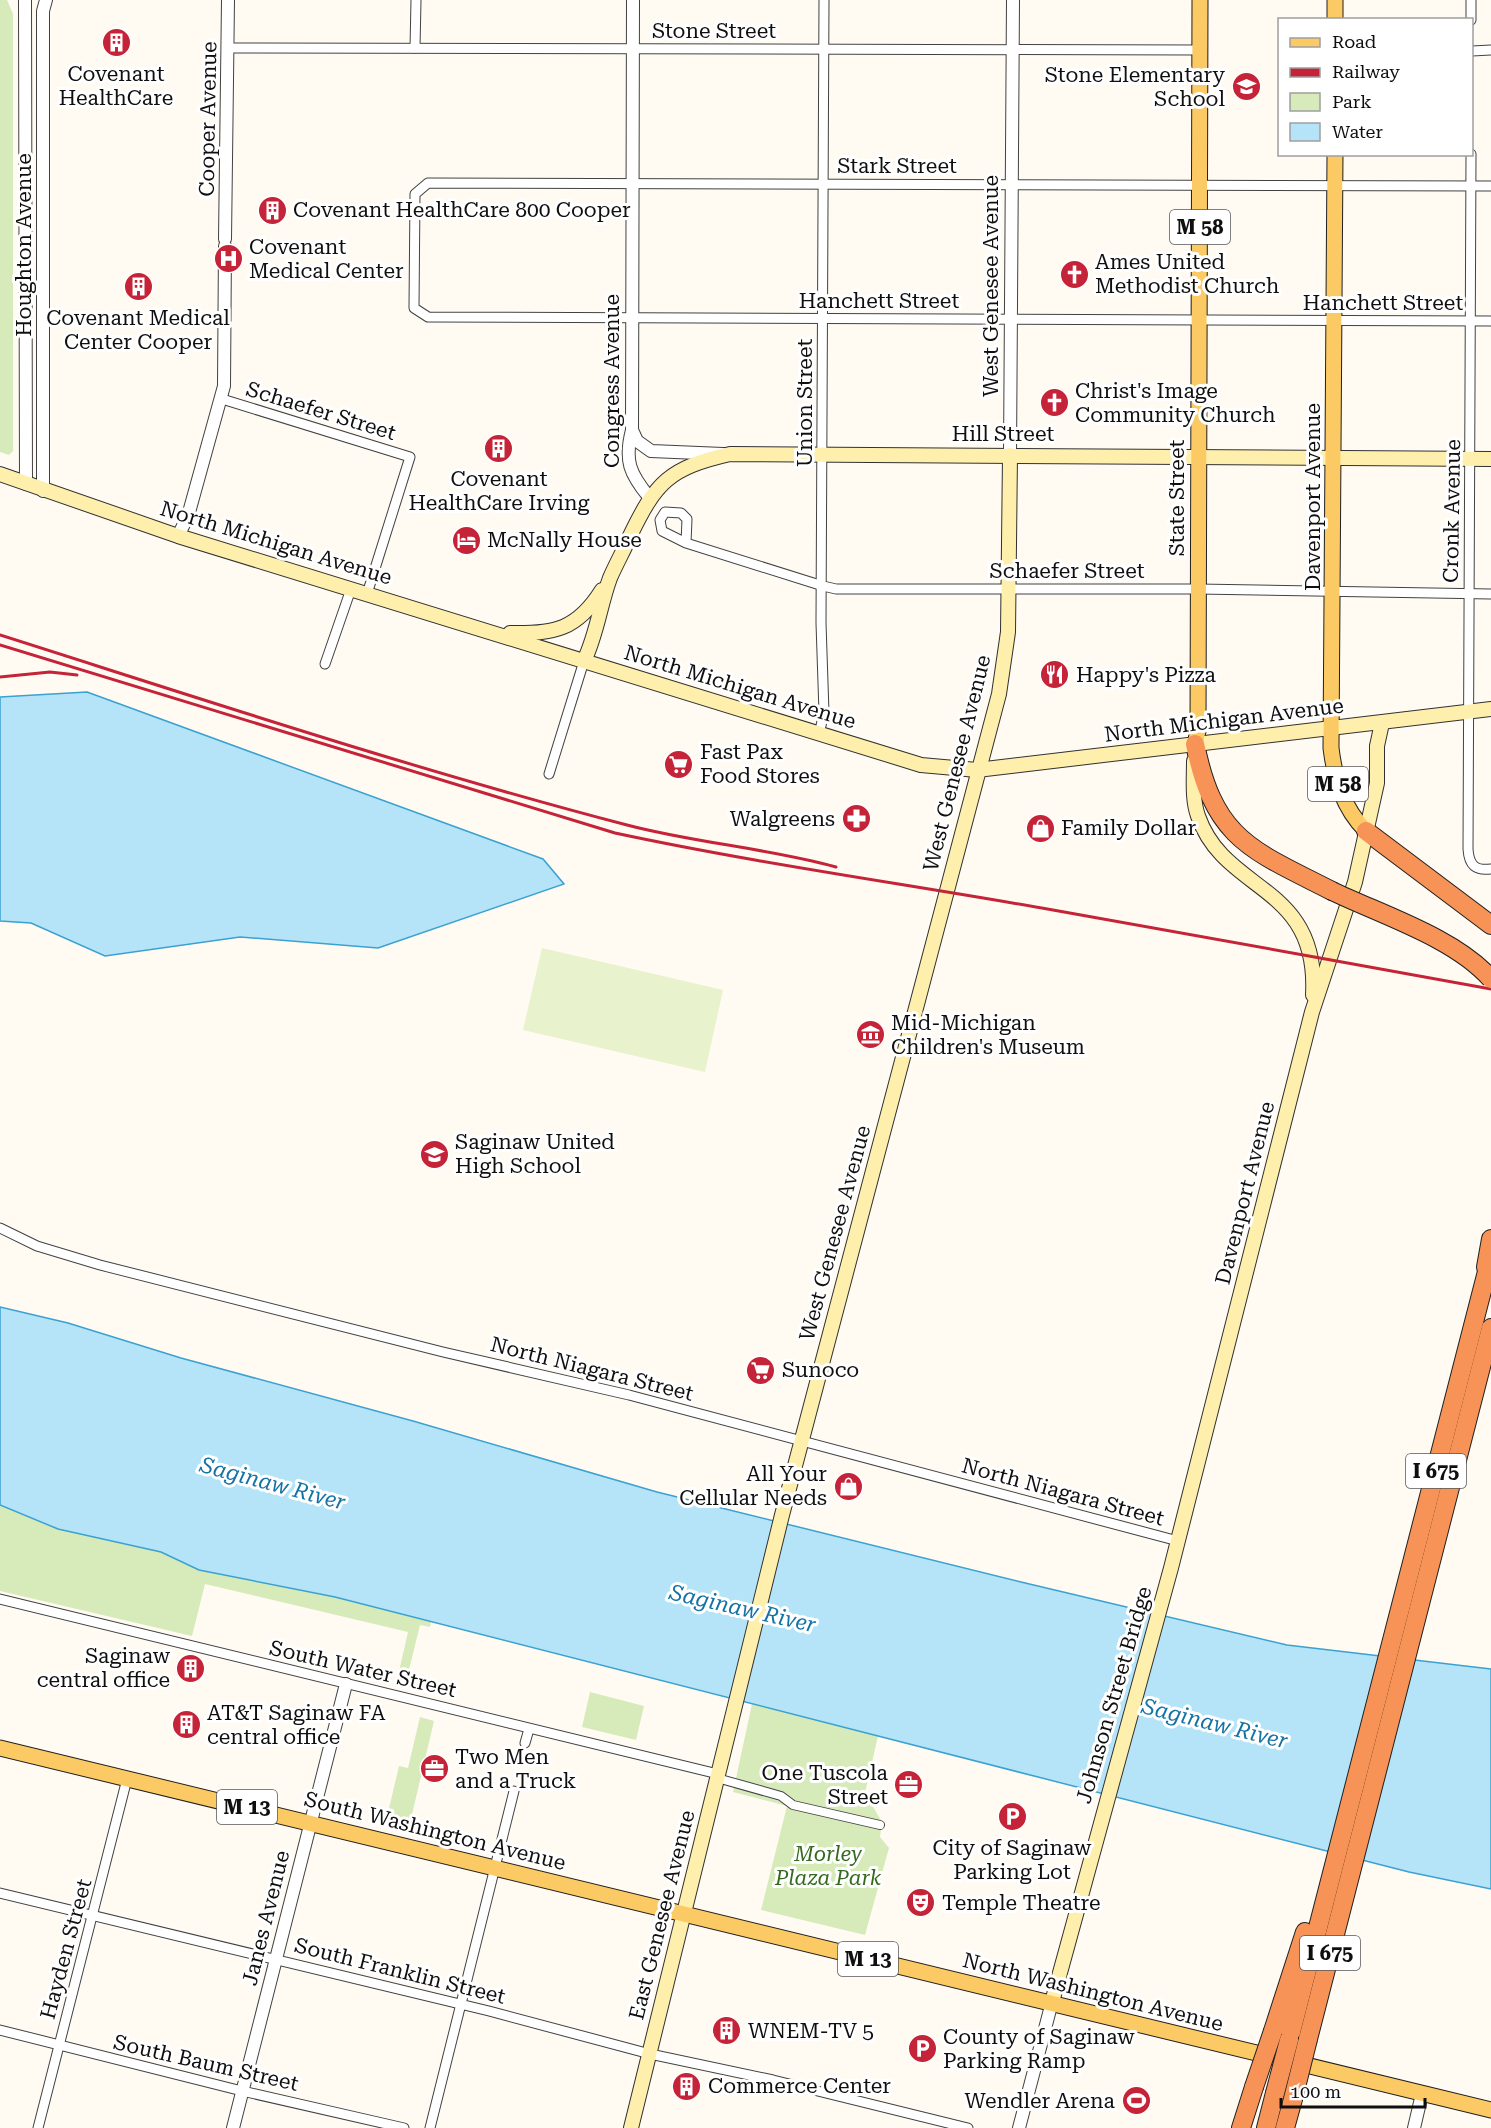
<svg xmlns="http://www.w3.org/2000/svg" width="1491" height="2128" font-family="'Roboto Serif',serif">
  <rect width="100%" height="100%" fill="#fffbf2"/>
  <g fill="#d7ebba">
    <polygon points="0,0 7,0 13,14 13,451 9,455 0,452"/>
    <polygon points="0,1505 58,1529 161,1552 199,1570 335,1597 431,1622 430,1627 420,1625 406,1682 397,1680 408,1632 205,1584 192,1636 0,1591"/>
    <polygon points="590,1692 644,1706 636,1740 582,1727"/>
    <polygon points="752,1704 878,1736 865,1793 882,1822 880,1837 889,1848 865,1935 761,1910 787,1806 733,1792"/>
    <polygon points="420,1717 434,1721 410,1823 387,1817 399,1766 408,1768"/>
  </g>
  <polygon fill="#e8f2cc" points="542,948 723,990 705,1072 523,1030"/>
  <g fill="#b5e4f8" stroke="#3aa1d1" stroke-width="1.5">
    <polygon points="87,692 543,859 564,884 378,948 240,937 105,956 31,923 0,921 0,697"/>
    <polygon points="0,1307 68,1323 181,1358 413,1421 657,1492 1021,1582 1287,1645 1491,1669 1491,1889 1409,1872 335,1597 199,1570 161,1552 58,1529 0,1505"/>
  </g>
  <g fill="none" stroke-linecap="round" stroke-linejoin="round">
    <defs>
      <polyline id="pedestrian" points="717,1778 781,1796 793,1805 880,1825"/>
      <g id="minor">
        <polyline points="1471,20 1471,0"/>
        <polyline points="228,48 1200,50"/>
        <polyline points="415,48 416,0"/>
        <polyline points="1472,51 1491,50"/>
        <path d="M1471,154L1468,849C1469,865 1475,871 1491,869"/>
        <polyline points="1491,186 428,183 415,194 414,308 428,317 1491,321"/>
        <polyline points="222,399 410,457 367,594"/>
        <polyline points="686,543 687,519 681,513 665,512 660,520 662,531 686,543 823,586 836,589 1198,589 1491,594"/>
        <polyline points="325,664 351,589"/>
        <polyline points="819,734 824,713 821,623 824,0"/>
        <polyline points="549,774 584,661"/>
        <polyline points="0,1228 37,1246 100,1265 443,1352 629,1395 1178,1541"/>
        <polyline points="0,1599 718,1774"/>
        <polyline points="525,1743 529,1729"/>
        <polyline points="0,1893 489,2011 650,2054 773,2080 968,2128"/>
        <polyline points="0,2030 242,2091 404,2128"/>
        <polyline points="38,2128 127,1779"/>
        <polyline points="430,2128 514,1791"/>
      </g>
      <g id="tertiary">
        <polyline points="25,0 26,484"/>
        <path d="M633,0L632,430C624,461 630,474 649,497"/>
        <polyline points="225,239 228,0"/>
        <polyline points="632,430 637,441 651,451 723,454"/>
        <polyline points="1010,455 1013,0"/>
        <polyline points="43,491 43,11 46,0"/>
        <polyline points="178,536 188,516 224,386 225,246"/>
        <polyline points="233,2128 346,1684"/>
        <polyline points="1019,2128 1052,2002"/>
        <polyline points="1414,2128 1422,2094"/>
      </g>
      <g id="secondary">
        <polyline points="0,474 178,536 921,765 977,770 1491,709"/>
        <path d="M510,633C554,634 577,630 602,590"/>
        <path d="M584,661C597,634 600,605 610,578C616,564 624,550 630,536C656,482 669,468 730,454L1491,459"/>
        <path d="M1194,761C1194,780 1192,799 1198,816C1225,894 1319,883 1313,995"/>
        <polyline points="1052,2002 1171,1568 1312,1012 1355,882 1377,783 1377,746 1382,723"/>
        <polyline points="631,2128 782,1515 999,694 1008,632 1010,455"/>
      </g>
      <g id="primary">
        <polyline points="1335,20 1335,0"/>
        <path d="M1335,154L1331,748C1335,780 1343,808 1366,831"/>
        <polyline points="1195,744 1198,731 1200,0"/>
        <polyline points="0,1748 1491,2110"/>
      </g>
      <g id="motorway">
        <path d="M1195,744C1214,840 1252,850 1332,891"/>
        <polyline points="1366,831 1491,925"/>
        <polyline points="1486,1267 1491,1239"/>
        <polyline points="1273,2031 1305,1932"/>
        <polyline points="1308,2039 1491,1328"/>
        <polyline points="1289,2040 1491,1256"/>
        <polyline points="1241,2128 1254,2087"/>
        <polyline points="1266,2128 1275,2093"/>
        <polyline points="1285,2128 1293,2099"/>
      </g>
    </defs>
    <use href="#pedestrian" stroke="#424242" stroke-width="10"/>
    <use href="#minor" stroke="#424242" stroke-width="11"/>
    <use href="#tertiary" stroke="#424242" stroke-width="14"/>
    <use href="#secondary" stroke="#313131" stroke-width="16"/>
    <use href="#primary" stroke="#202020" stroke-width="17"/>
    <use href="#motorway" stroke="#202020" stroke-width="20"/>
    <use href="#pedestrian" stroke="#fff" stroke-width="8"/>
    <use href="#minor" stroke="#fff" stroke-width="9"/>
    <use href="#tertiary" stroke="#fff" stroke-width="12"/>
    <use href="#secondary" stroke="#ffefad" stroke-width="14"/>
    <use href="#primary" stroke="#fbca65" stroke-width="15"/>
    <use href="#motorway" stroke="#f79357" stroke-width="18"/>
    <g stroke="#c42338" stroke-width="3">
      <path d="M0,635C208,701 416,770 627,825C695,843 767,848 836,867"/>
      <path d="M0,645L615,833C760,864 907,884 1053,910C1199,935 1345,963 1491,989"/>
      <polyline points="0,677 50,672 77,675"/>
    </g>
    <defs>
      <g id="motorway-bridge">
        <path d="M1332,891C1382,915 1455,938 1491,979"/>
        <polyline points="1254,2087 1273,2031"/>
        <polyline points="1275,2093 1289,2040"/>
        <polyline points="1293,2099 1308,2039"/>
      </g>
    </defs>
    <use href="#motorway-bridge" stroke="#202020" stroke-width="20" stroke-linecap="butt"/>
    <use href="#motorway-bridge" stroke="#f79357" stroke-width="18"/>
  </g>
  <defs>
    <symbol id="building-disc" viewBox="-11 -11 22 22"><circle r="9.5" fill="#c42338" stroke="#fff"/><path d="M-4-6H4V6H1V3H-1V6H-4ZM-2.5-4.3h1.7v1.8h-1.7ZM.8-4.3h1.7v1.8H.8ZM-2.5-1h1.7V.8h-1.7ZM.8-1h1.7V.8H.8Z" fill="#fff"/></symbol>
    <symbol id="school-disc" viewBox="-11 -11 22 22"><circle r="9.5" fill="#c42338" stroke="#fff"/><path d="M0-5L7-2L0 1L-7-2ZM-4 1L0 2.5L4 1V4Q0 6-4 4Z" fill="#fff"/></symbol>
    <symbol id="hospital-disc" viewBox="-11 -11 22 22"><circle r="9.5" fill="#c42338" stroke="#fff"/><path d="M-5-5h3v3.5h4V-5h3V5h-3V1.5h-4V5h-3Z" fill="#fff"/></symbol>
    <symbol id="church-disc" viewBox="-11 -11 22 22"><circle r="9.5" fill="#c42338" stroke="#fff"/><path d="M-1.2-6h2.4v3.5h3.3v2.4h-3.3V6h-2.4V-.1h-3.3v-2.4h3.3Z" fill="#fff"/></symbol>
    <symbol id="hotel-disc" viewBox="-11 -11 22 22"><circle r="9.5" fill="#c42338" stroke="#fff"/><path d="M-6-4.5h1.5V1H6V5H4.5V3h-9V5H-6ZM-4 0a1.8 1.8 0 1 1 3.6 0ZM.5 0V-2.5h3Q6-2.5 6 0Z" fill="#fff"/></symbol>
    <symbol id="restaurant-disc" viewBox="-11 -11 22 22"><circle r="9.5" fill="#c42338" stroke="#fff"/><path d="M-5-6h1v4h1v-4h1v4h1v-4h1v5L-1.5 .5V6h-2V.5L-5-1ZM5-6V6H3V1.5H1.5Q1.5-4 5-6Z" fill="#fff"/></symbol>
    <symbol id="supermarket-disc" viewBox="-11 -11 22 22"><circle r="9.5" fill="#c42338" stroke="#fff"/><path d="M-6-5.5h2.5l.6 2H6L4.5 2H-2.5L-4.4-4H-6ZM-1.5 3.2a1.3 1.3 0 1 0 .1 0ZM3 3.2a1.3 1.3 0 1 0 .1 0Z" fill="#fff"/></symbol>
    <symbol id="pharmacy-disc" viewBox="-11 -11 22 22"><circle r="9.5" fill="#c42338" stroke="#fff"/><path d="M-2-6h4v4h4v4h-4v4h-4v-4h-4v-4h4Z" fill="#fff"/></symbol>
    <symbol id="shop-disc" viewBox="-11 -11 22 22"><circle r="9.5" fill="#c42338" stroke="#fff"/><path d="M-5-2.5h2.3a2.7 3.5 0 0 1 5.4 0H5L5.5 6h-11ZM-1.5-2.5h3a1.5 2.3 0 0 0-3 0Z" fill="#fff"/></symbol>
    <symbol id="museum-disc" viewBox="-11 -11 22 22"><circle r="9.5" fill="#c42338" stroke="#fff"/><path d="M0-6L6-3V-2H-6V-3ZM-5-1h2V3h-2ZM-1-1h2V3h-2ZM3-1h2V3H3ZM-6 4H6V6H-6Z" fill="#fff"/></symbol>
    <symbol id="office-disc" viewBox="-11 -11 22 22"><circle r="9.5" fill="#c42338" stroke="#fff"/><path d="M-6-3h4V-5.5h4V-3h4V5H-6ZM-1-4.5V-3h2v-1.5ZM-6 0V1H6V0Z" fill="#fff"/></symbol>
    <symbol id="parking-disc" viewBox="-11 -11 22 22"><circle r="9.5" fill="#c42338" stroke="#fff"/><path d="M-3.5-5.5H1a3.5 3.5 0 0 1 0 7H-1V5.5H-3.5ZM-1-3.4V-.6H.8a1.4 1.4 0 0 0 0-2.8Z" fill="#fff"/></symbol>
    <symbol id="theatre-disc" viewBox="-11 -11 22 22"><circle r="9.5" fill="#c42338" stroke="#fff"/><path d="M-5-5.5Q0-4 5-5.5V0Q5 5 0 6Q-5 5-5 0ZM-3.3-2.5H-1v1.5H-3.3ZM1-2.5H3.3v1.5H1ZM-2.8 1Q0 5.5 2.8 1Z" fill="#fff"/></symbol>
    <symbol id="stadium-disc" viewBox="-11 -11 22 22"><circle r="9.5" fill="#c42338" stroke="#fff"/><path d="M0-5a6.5 5 0 1 0 0 10a6.5 5 0 1 0 0-10ZM-3.5-1.8h7v3.6h-7Z" fill="#fff"/></symbol>
  </defs>
  <g fill-rule="evenodd">
    <use href="#building-disc" x="100" y="26" width="33" height="33"/>
    <use href="#school-disc" x="1230" y="70" width="33" height="33"/>
    <use href="#building-disc" x="256" y="194" width="33" height="33"/>
    <use href="#hospital-disc" x="212" y="242" width="33" height="33"/>
    <use href="#church-disc" x="1058" y="258" width="33" height="33"/>
    <use href="#building-disc" x="122" y="270" width="33" height="33"/>
    <use href="#church-disc" x="1038" y="386" width="33" height="33"/>
    <use href="#building-disc" x="482" y="432" width="33" height="33"/>
    <use href="#hotel-disc" x="450" y="524" width="33" height="33"/>
    <use href="#restaurant-disc" x="1038" y="658" width="33" height="33"/>
    <use href="#supermarket-disc" x="662" y="748" width="33" height="33"/>
    <use href="#pharmacy-disc" x="840" y="802" width="33" height="33"/>
    <use href="#shop-disc" x="1024" y="812" width="33" height="33"/>
    <use href="#museum-disc" x="854" y="1018" width="33" height="33"/>
    <use href="#school-disc" x="418" y="1138" width="33" height="33"/>
    <use href="#supermarket-disc" x="744" y="1354" width="33" height="33"/>
    <use href="#shop-disc" x="832" y="1470" width="33" height="33"/>
    <use href="#building-disc" x="174" y="1652" width="33" height="33"/>
    <use href="#building-disc" x="170" y="1708" width="33" height="33"/>
    <use href="#office-disc" x="418" y="1752" width="33" height="33"/>
    <use href="#office-disc" x="892" y="1768" width="33" height="33"/>
    <use href="#parking-disc" x="996" y="1800" width="33" height="33"/>
    <use href="#theatre-disc" x="904" y="1886" width="33" height="33"/>
    <use href="#building-disc" x="710" y="2014" width="33" height="33"/>
    <use href="#parking-disc" x="906" y="2032" width="33" height="33"/>
    <use href="#building-disc" x="670" y="2070" width="33" height="33"/>
    <use href="#stadium-disc" x="1120" y="2084" width="33" height="33"/>
  </g>
  <g text-anchor="middle" stroke-width="6" stroke-linejoin="round" paint-order="stroke">
    <g fill="#fff" stroke="#575757" stroke-width="1.5">
      <rect x="1170" y="210" width="60" height="34" rx="4.5"/>
      <rect x="1308" y="767" width="60" height="34" rx="4.5"/>
      <rect x="1406" y="1454" width="60" height="34" rx="4.5"/>
      <rect x="217" y="1790" width="60" height="34" rx="4.5"/>
      <rect x="1300" y="1936" width="60" height="34" rx="4.5"/>
      <rect x="838" y="1942" width="60" height="34" rx="4.5"/>
    </g>
    <g font-size="20" font-weight="bold" fill="#0f0f0f">
      <text x="1200" y="234">M 58</text>
      <text x="1338" y="791">M 58</text>
      <text x="1436" y="1478">I 675</text>
      <text x="247" y="1814">M 13</text>
      <text x="1330" y="1960">I 675</text>
      <text x="868" y="1966">M 13</text>
    </g>
    <g font-size="21" fill="#0f0f0f" stroke="#fff">
      <text x="714" y="38">Stone Street</text>
      <text transform="translate(208 119) rotate(-89)" y="7">Cooper Avenue</text>
      <text x="897" y="173">Stark Street</text>
      <text transform="translate(24 245) rotate(-90)" y="7">Houghton Avenue</text>
      <text transform="translate(991 286) rotate(-90)" y="7">West Genesee Avenue</text>
      <text x="879" y="308">Hanchett Street</text>
      <text x="1383" y="310">Hanchett Street</text>
      <text transform="translate(612 381) rotate(-90)" y="7">Congress Avenue</text>
      <text transform="translate(805 403) rotate(-90)" y="7">Union Street</text>
      <text transform="translate(321 411) rotate(17)" y="7">Schaefer Street</text>
      <text x="1003" y="441">Hill Street</text>
      <text transform="translate(1313 497) rotate(-90)" y="7">Davenport Avenue</text>
      <text transform="translate(1177 498) rotate(-90)" y="7">State Street</text>
      <text transform="translate(1452 511) rotate(-89)" y="7">Cronk Avenue</text>
      <text transform="translate(276 543) rotate(17)" y="7">North Michigan Avenue</text>
      <text x="1067" y="578">Schaefer Street</text>
      <text transform="translate(740 687) rotate(17)" y="7">North Michigan Avenue</text>
      <text transform="translate(1224 720) rotate(-7)" y="7">North Michigan Avenue</text>
      <text transform="translate(957 763) rotate(-76)" y="7">West Genesee Avenue</text>
      <text transform="translate(1245 1193) rotate(-76)" y="7">Davenport Avenue</text>
      <text transform="translate(835 1233) rotate(-75)" y="7">West Genesee Avenue</text>
      <text transform="translate(592 1369) rotate(14)" y="7">North Niagara Street</text>
      <text transform="translate(1063 1492) rotate(15)" y="7">North Niagara Street</text>
      <text transform="translate(363 1669) rotate(13)" y="7">South Water Street</text>
      <text transform="translate(1114 1695) rotate(-74)" y="7">Johnson Street Bridge</text>
      <text transform="translate(435 1831) rotate(14)" y="7">South Washington Avenue</text>
      <text transform="translate(662 1915) rotate(-76)" y="7">East Genesee Avenue</text>
      <text transform="translate(266 1918) rotate(-76)" y="7">Janes Avenue</text>
      <text transform="translate(66 1949) rotate(-75)" y="7">Hayden Street</text>
      <text transform="translate(400 1971) rotate(14)" y="7">South Franklin Street</text>
      <text transform="translate(1093 1992) rotate(14)" y="7">North Washington Avenue</text>
      <text transform="translate(206 2063) rotate(13)" y="7">South Baum Street</text>
    </g>
    <g font-size="21" fill="#0f0f0f" stroke="#fff" text-anchor="start">
      <text x="116" y="81" text-anchor="middle">Covenant<tspan x="116" dy="24">HealthCare</tspan></text>
      <text x="1225" y="82" text-anchor="end">Stone Elementary<tspan x="1225" dy="24">School</tspan></text>
      <text x="293" y="217">Covenant HealthCare 800 Cooper</text>
      <text x="249" y="254">Covenant<tspan x="249" dy="24">Medical Center</tspan></text>
      <text x="1095" y="269">Ames United<tspan x="1095" dy="24">Methodist Church</tspan></text>
      <text x="138" y="325" text-anchor="middle">Covenant Medical<tspan x="138" dy="24">Center Cooper</tspan></text>
      <text x="1075" y="398">Christ's Image<tspan x="1075" dy="24">Community Church</tspan></text>
      <text x="499" y="486" text-anchor="middle">Covenant<tspan x="499" dy="24">HealthCare Irving</tspan></text>
      <text x="487" y="547">McNally House</text>
      <text x="1076" y="682">Happy's Pizza</text>
      <text x="700" y="759">Fast Pax<tspan x="700" dy="24">Food Stores</tspan></text>
      <text x="835" y="826" text-anchor="end">Walgreens</text>
      <text x="1061" y="835">Family Dollar</text>
      <text x="891" y="1030">Mid-Michigan<tspan x="891" dy="24">Children's Museum</tspan></text>
      <text x="455" y="1149">Saginaw United<tspan x="455" dy="24">High School</tspan></text>
      <text x="782" y="1377">Sunoco</text>
      <text x="827" y="1481" text-anchor="end">All Your<tspan x="827" dy="24">Cellular Needs</tspan></text>
      <text x="170" y="1663" text-anchor="end">Saginaw<tspan x="170" dy="24">central office</tspan></text>
      <text x="207" y="1720">AT&amp;T Saginaw FA<tspan x="207" dy="24">central office</tspan></text>
      <text x="455" y="1764">Two Men<tspan x="455" dy="24">and a Truck</tspan></text>
      <text x="888" y="1780" text-anchor="end">One Tuscola<tspan x="888" dy="24">Street</tspan></text>
      <text x="1012" y="1855" text-anchor="middle">City of Saginaw<tspan x="1012" dy="24">Parking Lot</tspan></text>
      <text x="942" y="1910">Temple Theatre</text>
      <text x="748" y="2038">WNEM-TV 5</text>
      <text x="943" y="2044">County of Saginaw<tspan x="943" dy="24">Parking Ramp</tspan></text>
      <text x="708" y="2093">Commerce Center</text>
      <text x="1115" y="2108" text-anchor="end">Wendler Arena</text>
    </g>
    <g font-size="21" font-style="italic" fill="#336a1d" stroke="#fff">
      <text x="828" y="1861">Morley<tspan x="828" dy="24">Plaza Park</tspan></text>
    </g>
    <g font-size="22" font-style="italic" fill="#1472a5" stroke="#fff">
      <text transform="translate(273 1483) rotate(15)" y="8">Saginaw River</text>
      <text transform="translate(743 1608) rotate(13)" y="8">Saginaw River</text>
      <text transform="translate(1215 1723) rotate(14)" y="8">Saginaw River</text>
    </g>
  </g>
  <rect x="1278" y="18" width="195" height="138" fill="#ffffff" stroke="#9f9f9f" stroke-width="1.5"/>
  <rect x="1290" y="38" width="30" height="9" fill="#fbca65" stroke="#9f9f9f" stroke-width="1.5"/>
  <text x="1332" y="48" font-size="18" fill="#0f0f0f">Road</text>
  <rect x="1290" y="68" width="30" height="9" fill="#c42338" stroke="#9f9f9f" stroke-width="1.5"/>
  <text x="1332" y="78" font-size="18" fill="#0f0f0f">Railway</text>
  <rect x="1290" y="93" width="30" height="18" fill="#d7ebba" stroke="#9f9f9f" stroke-width="1.5"/>
  <text x="1332" y="108" font-size="18" fill="#0f0f0f">Park</text>
  <rect x="1290" y="123" width="30" height="18" fill="#b5e4f8" stroke="#9f9f9f" stroke-width="1.5"/>
  <text x="1332" y="138" font-size="18" fill="#0f0f0f">Water</text>
  <path d="M1281 2098v9h144v-9" fill="none" stroke="#0f0f0f" stroke-width="3"/>
  <text x="1290" y="2098" font-size="18" fill="#0f0f0f" stroke="#ffffff" stroke-width="4.5" paint-order="stroke">100 m</text>
</svg>
